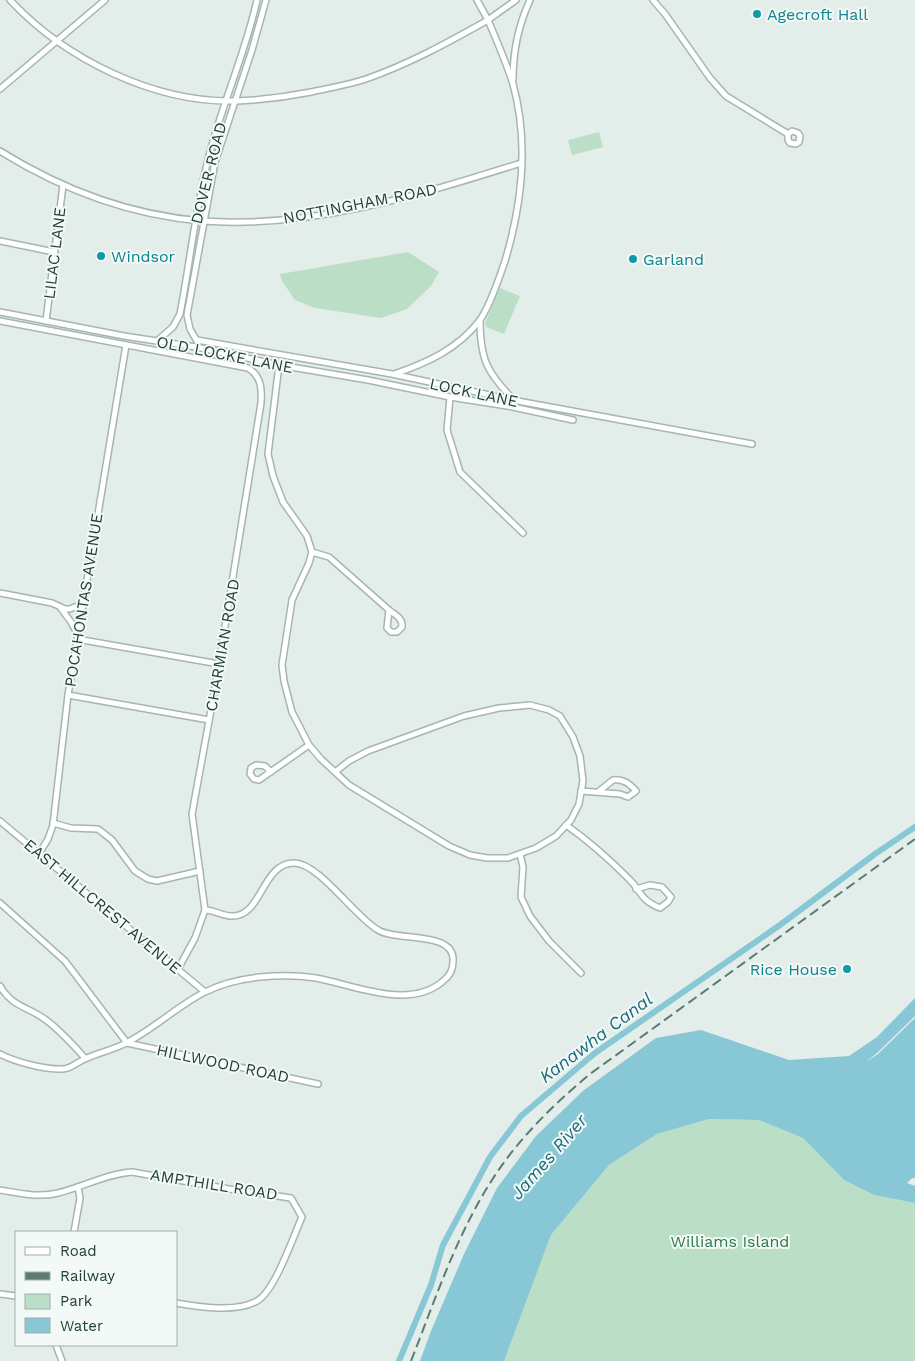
<svg xmlns="http://www.w3.org/2000/svg" width="915" height="1361" font-family="'Work Sans',sans-serif">
  <rect width="100%" height="100%" fill="#e3ede9"/>
  <g fill="#bbdfc6">
    <polygon points="599,132 603,147 572,155 568,140"/>
    <polygon points="408,252 439,272 431,286 407,309 381,318 315,308 295,300 282,281 280,274"/>
    <polygon points="500,288 520,296 504,334 486,327 485,323"/>
    <polygon points="709,1119 759,1120 803,1138 844,1180 874,1195 915,1203 915,1361 504,1361 551,1235 609,1165 657,1134"/>
  </g>
  <polygon fill="#88c7d5" points="915,998 915,1016 877,1053 866,1062 878,1054 915,1018 915,1178 912,1178 907,1183 915,1186 915,1203 874,1195 844,1180 803,1138 759,1120 709,1119 657,1134 609,1165 551,1235 504,1361 420,1361 431,1331 464,1254 497,1188 536,1136 584,1090 656,1038 701,1030 789,1060 849,1056 877,1037"/>
  <g fill="none" stroke-linecap="round" stroke-linejoin="round">
    <polyline stroke="#88c7d5" stroke-width="6" points="399,1361 431,1285 443,1245 490,1157 521,1116 595,1053 780,925 875,854 915,827"/>
    <defs>
      <g id="minor">
        <path d="M10,0C65,59 154,103 236,101C261,100 286,97 311,92C329,88 348,85 366,79C409,64 449,42 488,20L477,0"/>
        <polyline points="653,0 665,14 710,78 726,96 788,134 788,140 790,143 796,144 799,142 800,136 798,133 792,131 788,134"/>
        <path d="M513,79C513,50 518,26 530,0"/>
        <polyline points="0,89 105,0"/>
        <path d="M0,151C61,189 130,215 202,221C311,229 419,195 521,163"/>
        <polyline points="0,241 54,252"/>
        <polyline points="0,312 124,336 196,347 279,365 368,380 450,397 513,407 573,420"/>
        <path d="M480,320C480,359 487,373 514,400"/>
        <path d="M0,321L248,368C261,376 262,388 261,403L215,688L192,814L205,910L195,938L178,969"/>
        <polyline points="46,321 63,185"/>
        <polyline points="197,340 392,374 523,402 752,444"/>
        <path d="M157,341L173,327L180,314C190,263 195,211 208,160C221,106 245,55 257,0"/>
        <polyline points="197,341 190,329 187,315 215,162 252,50 266,0"/>
        <polyline points="279,365 268,454 273,476 283,502 307,536 312,552 309,563 292,600 282,665 284,681 292,712 309,745 321,759 349,785 449,846 470,855 487,858 508,858 536,848 556,836 571,820 579,804 583,781 580,756 573,737 560,716 549,710 530,705 499,708 464,716 368,751 349,761 335,772"/>
        <path d="M394,374C427,363 458,349 480,320C489,307 500,276 505,261C522,204 529,142 513,84C506,62 497,41 488,20L516,0"/>
        <polyline points="450,397 447,430 460,472 523,533"/>
        <path d="M312,552L329,557L389,610C395,615 403,618 402,627L397,632H391L387,628L389,610"/>
        <polyline points="0,593 52,603 65,609 70,609 82,604"/>
        <polyline points="60,607 71,622 77,633"/>
        <polyline points="77,639 219,664"/>
        <polyline points="68,695 209,720"/>
        <polyline points="271,772 265,766 256,765 251,768 250,774 254,779 259,780 309,745"/>
        <path d="M581,791L620,794L628,797L636,791C629,783 623,779 613,780L598,792"/>
        <polyline points="0,821 205,992"/>
        <polyline points="53,823 71,828 98,829 112,840 135,871 148,879 157,881 200,871"/>
        <path d="M566,825C589,841 609,859 629,879C642,892 640,900 660,908L668,902L671,897L662,887L650,885L636,889"/>
        <polyline points="39,854 48,839 53,825 68,695 126,345"/>
        <polyline points="520,854 523,867 521,897 530,916 549,941 581,973"/>
        <polyline points="0,903 65,961 127,1043"/>
        <path d="M0,986C12,1007 29,1007 46,1020C61,1031 73,1045 85,1058"/>
        <polyline points="127,1043 318,1084"/>
        <path d="M0,1054C15,1062 46,1070 63,1069C71,1069 77,1062 85,1059C97,1053 113,1050 126,1043C154,1029 177,1006 205,992C221,984 241,979 260,977C279,975 297,975 316,978C354,985 408,1010 442,982C449,977 453,971 453,962C456,930 397,942 378,930C354,916 319,863 294,863C262,863 262,916 233,916C224,917 215,910 205,910"/>
        <path d="M0,1190C19,1193 38,1198 58,1193C83,1187 106,1174 132,1172L229,1189L291,1198L302,1217C293,1237 275,1291 257,1301C236,1313 199,1307 176,1303"/>
        <polyline points="74,1232 80,1198 78,1187"/>
        <polyline points="0,1294 16,1296"/>
        <polyline points="56,1345 62,1361"/>
      </g>
    </defs>
    <use href="#minor" stroke="#a5b6b0" stroke-width="8"/>
    <use href="#minor" stroke="#fff" stroke-width="5"/>
    <path stroke="#5c7b74" stroke-width="2" stroke-dasharray="10 5" stroke-linecap="butt" d="M411,1361C435,1300 456,1236 492,1180C518,1139 553,1105 590,1074L915,839"/>
  </g>
  <g fill="#0f9aa8" stroke="#f3f9f7" stroke-width="2">
    <circle cx="757" cy="14" r="5"/>
    <circle cx="101" cy="256" r="5"/>
    <circle cx="633" cy="259" r="5"/>
    <circle cx="847" cy="969" r="5"/>
  </g>
  <g text-anchor="middle" stroke-width="4" stroke-linejoin="round" paint-order="stroke">
    <g font-size="16" fill="#0d838f" stroke="#f3f9f7" text-anchor="start">
      <text x="767" y="20">Agecroft Hall</text>
      <text x="111" y="262">Windsor</text>
      <text x="643" y="265">Garland</text>
      <text x="837" y="975" text-anchor="end">Rice House</text>
    </g>
    <g font-size="16" fill="#214038" stroke="#f3f9f7">
      <text transform="translate(208 173) rotate(-76)" y="6">DOVER ROAD</text>
      <text transform="translate(360 203) rotate(-11)" y="6">NOTTINGHAM ROAD</text>
      <text transform="translate(54 253) rotate(-83)" y="6">LILAC LANE</text>
      <text transform="translate(225 354) rotate(11)" y="6">OLD LOCKE LANE</text>
      <text transform="translate(474 392) rotate(12)" y="6">LOCK LANE</text>
      <text transform="translate(83 600) rotate(-81)" y="6">POCAHONTAS AVENUE</text>
      <text transform="translate(222 645) rotate(-80)" y="6">CHARMIAN ROAD</text>
      <text transform="translate(103 906) rotate(40)" y="6">EAST HILLCREST AVENUE</text>
      <text transform="translate(223 1063) rotate(12)" y="6">HILLWOOD ROAD</text>
      <text transform="translate(214 1184) rotate(9)" y="6">AMPTHILL ROAD</text>
    </g>
    <g font-size="16" fill="#29794a" stroke="#f3f9f7">
      <text x="730" y="1247">Williams Island</text>
    </g>
    <g font-size="18" font-style="italic" fill="#186b7f" stroke="#f3f9f7">
      <text transform="translate(596 1038) rotate(-37)" y="6">Kanawha Canal</text>
      <text transform="translate(549 1157) rotate(-49)" y="6">James River</text>
    </g>
  </g>
  <rect x="15" y="1231" width="162" height="115" fill="#f3f9f7" stroke="#9fafab"/>
  <rect x="25" y="1247" width="25" height="8" fill="#ffffff" stroke="#9fafab"/>
  <text x="60" y="1256" font-size="15" fill="#214038">Road</text>
  <rect x="25" y="1272" width="25" height="8" fill="#5c7b74" stroke="#9fafab"/>
  <text x="60" y="1281" font-size="15" fill="#214038">Railway</text>
  <rect x="25" y="1294" width="25" height="15" fill="#bbdfc6" stroke="#9fafab"/>
  <text x="60" y="1306" font-size="15" fill="#214038">Park</text>
  <rect x="25" y="1318" width="25" height="15" fill="#88c7d5" stroke="#9fafab"/>
  <text x="60" y="1331" font-size="15" fill="#214038">Water</text>
</svg>
